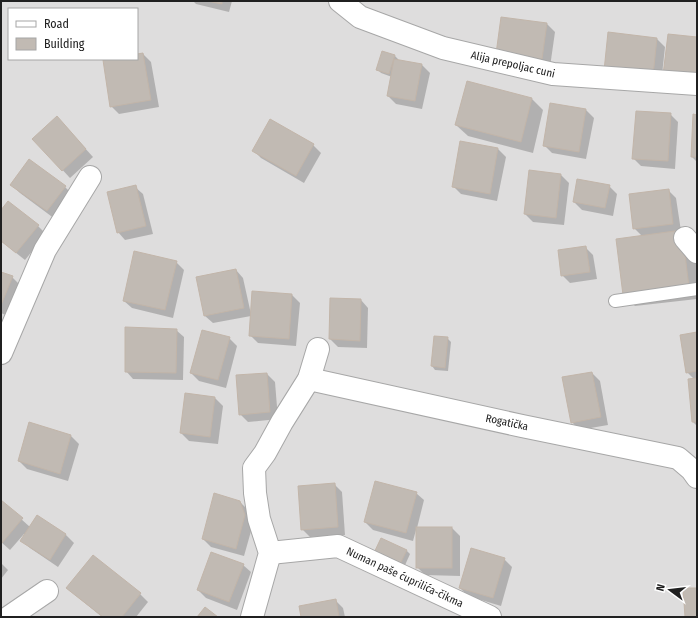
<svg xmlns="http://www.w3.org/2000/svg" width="698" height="618" font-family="'Fira Sans Condensed',sans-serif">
  <rect width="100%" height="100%" fill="#f0ede7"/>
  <path fill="#dedddd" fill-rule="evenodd" d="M1,1H697V617H1ZM9,9H137V59H9Z"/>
  <g fill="#0003">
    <polygon points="193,1 232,1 229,12 196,4"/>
    <polygon points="547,24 555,32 550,67 497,54"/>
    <polygon points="609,33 657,39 665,47 661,84"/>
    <polygon points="143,54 151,62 159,107 119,114 111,106 116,59 137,59 137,55"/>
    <polygon points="395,56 398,59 398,61 422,65 430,73 422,109 396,104 388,96 392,77 381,73 377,69"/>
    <polygon points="532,99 543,110 533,153 468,136 456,125"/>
    <polygon points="586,110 594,118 586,159 552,153 544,145"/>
    <polygon points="670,114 678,122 675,169 641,166 633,158"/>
    <polygon points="697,116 697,162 692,157"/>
    <polygon points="65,126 93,157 70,178 34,139"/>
    <polygon points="313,145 321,153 304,183 261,158 253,150"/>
    <polygon points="498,149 506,157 497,201 461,194 453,186"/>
    <polygon points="561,175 569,183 564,225 533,222 525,214"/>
    <polygon points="12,185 65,187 73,195 55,219 20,193"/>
    <polygon points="609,186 617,194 613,216 582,210 574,202"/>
    <polygon points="135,187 143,194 153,234 125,240 118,232"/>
    <polygon points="668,190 676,198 681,231 693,243 697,271 697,299 635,306 624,295 642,236 634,228"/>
    <polygon points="1,211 38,226 46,234 25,260 1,241"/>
    <polygon points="585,247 593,255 597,279 570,283 562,275"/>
    <polygon points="176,262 184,270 173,318 132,308 124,301"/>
    <polygon points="236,270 243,278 251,314 292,295 300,303 296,346 258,343 250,335 251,316 213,323 205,316"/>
    <polygon points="1,273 12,277 20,285 8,316 1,313"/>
    <polygon points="361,300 368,308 367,348 338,347 330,339"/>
    <polygon points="176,330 184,337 183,380 133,379 126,371"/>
    <polygon points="697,333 697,426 693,422 694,379 687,372"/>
    <polygon points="229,338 237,346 226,388 199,381 191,373"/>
    <polygon points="447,338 451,342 448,371 435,370 432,366"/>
    <polygon points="592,373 600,381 608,425 579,430 572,422"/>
    <polygon points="267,374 275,382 278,419 248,422 240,414"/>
    <polygon points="215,398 223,406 218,444 189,441 181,433"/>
    <polygon points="30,424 71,436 79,444 68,481 27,469 19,461"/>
    <polygon points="334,484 342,492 345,535 310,537 302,529"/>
    <polygon points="416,493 424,500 417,528 452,528 460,536 460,576 425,575 417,567 416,530 413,541 373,530 365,522"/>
    <polygon points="1,501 30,527 37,516 66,535 74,543 58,567 30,548 22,540 26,534 24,534 10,550 1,542"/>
    <polygon points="239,501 248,510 253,524 244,556 211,547 203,539"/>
    <polygon points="406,550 410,554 402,572 377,560"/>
    <polygon points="504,559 512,567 501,606 468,596 460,588"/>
    <polygon points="1,563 8,570 1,579"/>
    <polygon points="243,565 251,572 237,610 206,598 198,590"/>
    <polygon points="67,588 140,594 148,602 136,617 102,617"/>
    <polygon points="335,600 343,608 345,617 302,617"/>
  </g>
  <g fill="#c1bab3" stroke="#c2b5a9">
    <polygon points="207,1 222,1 222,4"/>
    <polygon points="501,17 547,23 542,59 496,54"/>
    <polygon points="608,32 657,38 653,76 604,71"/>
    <polygon points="668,34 697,37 697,79 663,75"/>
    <polygon points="382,51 395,55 389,74 376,70"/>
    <polygon points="143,53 151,100 110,107 103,60 110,59 137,59 137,54"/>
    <polygon points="394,59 422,64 415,101 387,96"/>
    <polygon points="467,81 532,98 521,142 455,125"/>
    <polygon points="550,103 586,109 579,152 543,146"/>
    <polygon points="636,111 671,113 668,161 632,159"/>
    <polygon points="693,114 697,115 697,157 691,157"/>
    <polygon points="57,116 86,149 62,171 32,139"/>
    <polygon points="270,119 314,144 296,176 252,151"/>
    <polygon points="460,141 498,148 490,194 452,187"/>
    <polygon points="29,159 66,186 47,211 10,185"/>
    <polygon points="529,170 561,174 556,218 524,214"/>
    <polygon points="577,179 610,185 605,208 573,202"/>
    <polygon points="136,185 146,226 117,233 107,192"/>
    <polygon points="669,189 673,224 633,229 629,194"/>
    <polygon points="8,201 39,225 16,253 1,241 1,210"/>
    <polygon points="682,230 689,287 623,295 616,239"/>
    <polygon points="586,246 590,272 561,276 558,250"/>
    <polygon points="134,251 177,261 165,310 123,301"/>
    <polygon points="236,269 244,308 204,316 196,277"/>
    <polygon points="1,272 13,276 1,305"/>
    <polygon points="252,291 292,294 289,339 249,336"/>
    <polygon points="330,298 361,299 360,341 329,339"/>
    <polygon points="125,327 177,329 176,373 125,372"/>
    <polygon points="202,330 230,337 218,380 190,373"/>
    <polygon points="697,332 697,371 686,373 680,335"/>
    <polygon points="434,336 448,337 445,368 431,366"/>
    <polygon points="592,372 601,417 571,423 562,377"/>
    <polygon points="267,373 270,412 239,415 236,375"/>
    <polygon points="697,378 697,422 692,422 688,379"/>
    <polygon points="185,393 215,397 210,437 180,433"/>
    <polygon points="29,422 71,435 60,474 18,461"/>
    <polygon points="375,481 417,492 406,533 364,522"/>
    <polygon points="335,483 338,527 301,530 298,486"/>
    <polygon points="214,493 240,501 245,515 236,549 202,539"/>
    <polygon points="1,500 23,518 2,543 1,542"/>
    <polygon points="37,515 66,534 50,560 20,541"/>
    <rect x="416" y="527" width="36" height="41"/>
    <polygon points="381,538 407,550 398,568 372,557"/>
    <polygon points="471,548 505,558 493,598 459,588"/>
    <polygon points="211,552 244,564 229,602 197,590"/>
    <polygon points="93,555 141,593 122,617 103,617 66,588"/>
    <polygon points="683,588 697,588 697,617 685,617"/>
    <polygon points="336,599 339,617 301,617 299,606"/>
    <polygon points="205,607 218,617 197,617"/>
  </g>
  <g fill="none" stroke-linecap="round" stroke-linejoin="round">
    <defs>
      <polyline id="lane" points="615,301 697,289"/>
      <g id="street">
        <polyline points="340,1 360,17 443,48 553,74 697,84"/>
        <polyline points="685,238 697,252"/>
        <polyline points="1,353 45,250 90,177"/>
        <polyline points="309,379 522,426 678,458 692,470 697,477"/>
        <polyline points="270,553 338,546 490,617"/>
        <polyline points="9,617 47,591"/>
        <polyline points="252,617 270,553 259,519 255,493 254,468 265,453 282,422 309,379 318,349"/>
      </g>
    </defs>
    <use href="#lane" stroke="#a7a7a7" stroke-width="14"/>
    <use href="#street" stroke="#a7a7a7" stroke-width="24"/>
    <use href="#lane" stroke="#fff" stroke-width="12"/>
    <use href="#street" stroke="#fff" stroke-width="22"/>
  </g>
  <g text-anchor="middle" stroke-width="3" stroke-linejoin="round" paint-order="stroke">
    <g font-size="11" fill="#202020" stroke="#fff">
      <text transform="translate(513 64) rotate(13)" y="4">Alija prepoljac cuni</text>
      <text transform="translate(507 422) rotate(12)" y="4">Rogatička</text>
      <text transform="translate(405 577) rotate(25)" y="4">Numan paše ćuprilića-čikma</text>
    </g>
  </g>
  <rect width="698" height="618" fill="none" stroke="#202020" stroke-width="4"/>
  <rect x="8" y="8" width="130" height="52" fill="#ffffff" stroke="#a6a6a6"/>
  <rect x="16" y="21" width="20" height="6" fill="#ffffff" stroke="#a6a6a6"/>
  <text x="44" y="28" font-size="12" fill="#202020">Road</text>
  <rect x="16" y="38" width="20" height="12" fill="#c1bab3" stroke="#a6a6a6"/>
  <text x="44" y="48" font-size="12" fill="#202020">Building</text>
  <g transform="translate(670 590) rotate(285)" stroke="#ffffff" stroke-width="3" paint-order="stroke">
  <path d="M0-3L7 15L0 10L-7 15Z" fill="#202020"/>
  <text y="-6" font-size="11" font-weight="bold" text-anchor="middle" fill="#202020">N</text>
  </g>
</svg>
